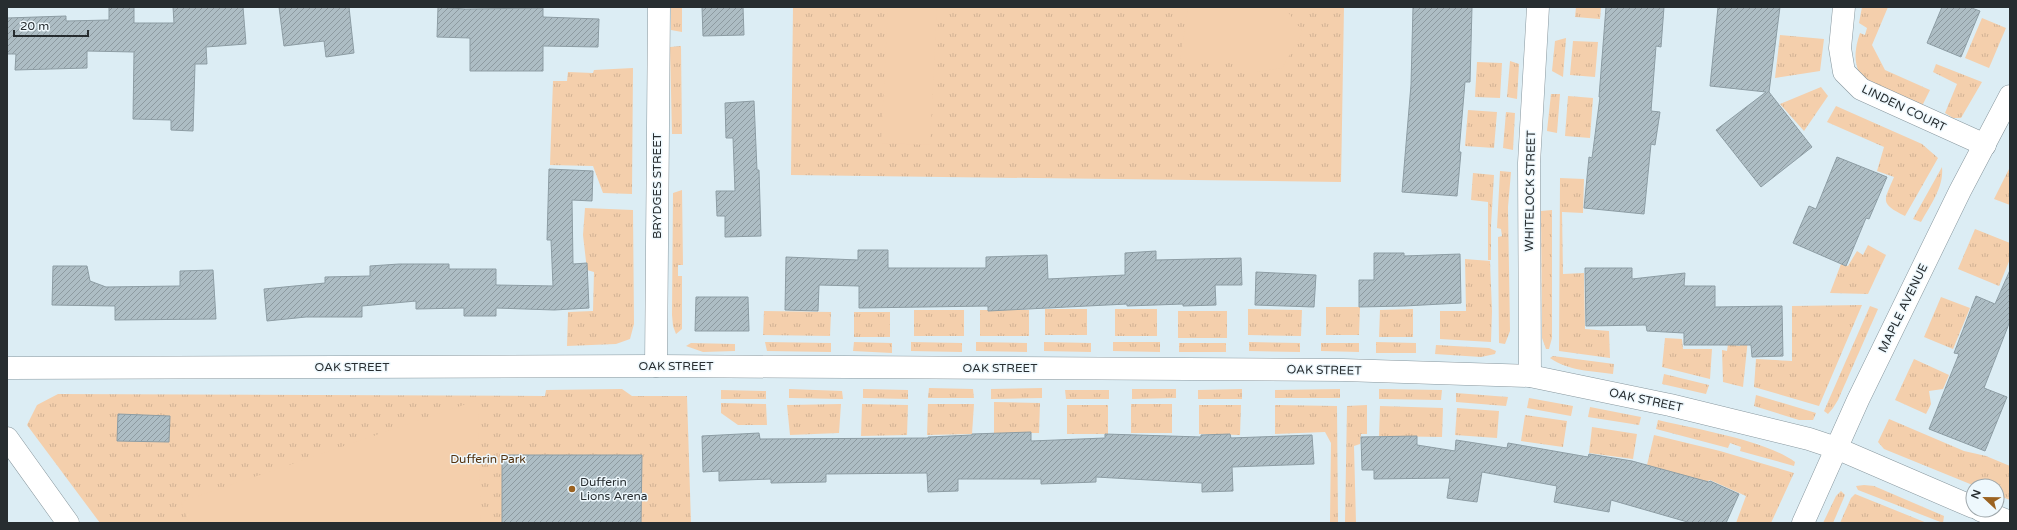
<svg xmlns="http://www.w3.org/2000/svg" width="2017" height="530" font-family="'Varela Round',sans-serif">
  <defs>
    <pattern id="grass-tufts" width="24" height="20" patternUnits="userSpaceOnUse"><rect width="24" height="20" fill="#f4cfac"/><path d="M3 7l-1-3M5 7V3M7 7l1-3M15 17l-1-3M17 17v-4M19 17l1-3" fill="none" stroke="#d1b294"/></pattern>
    <pattern id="building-hatch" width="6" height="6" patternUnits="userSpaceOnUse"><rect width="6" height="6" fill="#adbdc4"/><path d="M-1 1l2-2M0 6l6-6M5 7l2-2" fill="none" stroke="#8d9aa0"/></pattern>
  </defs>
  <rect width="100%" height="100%" fill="#dcedf4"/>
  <g fill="url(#grass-tufts)">
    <polygon points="671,7 682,7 682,32 671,30"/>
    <polygon points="793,7 1344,7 1341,182 791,175"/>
    <polygon points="1576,7 1601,7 1600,19 1575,17"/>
    <path d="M1862,7H1888L1872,45L1885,70L1930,90L1922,106L1864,81C1853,65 1854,51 1860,33L1865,35L1867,28L1859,23Z"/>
    <polygon points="1982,18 2006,28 1989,68 1965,58"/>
    <polygon points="1780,35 1824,39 1820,71 1775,78"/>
    <polygon points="1566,38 1563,77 1552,71 1555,41"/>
    <polygon points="1573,41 1598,42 1595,77 1570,75"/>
    <polygon points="681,46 682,134 672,134 670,47"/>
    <polygon points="1510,61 1519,64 1517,99 1507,97"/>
    <polygon points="1477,62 1502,63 1500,98 1475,97"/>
    <polygon points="1936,64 1982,82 1961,118 1953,118 1945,113 1957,84 1933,72"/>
    <polygon points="633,68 632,194 603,193 593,166 550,165 553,81 567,81 568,72 593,73 594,70"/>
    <polygon points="1821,87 1828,96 1804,131 1780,104"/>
    <polygon points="1551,94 1560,94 1557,133 1547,131"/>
    <polygon points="1568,96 1593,98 1590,138 1565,136"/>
    <path d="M1836,106L1922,144L1938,158L1905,216C1879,203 1884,201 1894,177L1877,171L1884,147L1827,122Z"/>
    <polygon points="1468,110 1497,112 1494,148 1465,146"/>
    <polygon points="1506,112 1515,113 1513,150 1503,148"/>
    <path d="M1942,167C1944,187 1931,204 1921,222L1913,219Z"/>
    <polygon points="2009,169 2010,170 2010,205 1994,199"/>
    <polygon points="1500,171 1511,172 1508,207 1510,331 1505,344 1499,343 1498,237 1502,236 1501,229 1497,228"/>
    <polygon points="1473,173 1494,175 1491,225 1491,260 1488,260 1488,202 1471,200"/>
    <polygon points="1560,178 1584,179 1583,213 1562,212 1563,274 1584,273 1585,329 1609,331 1610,358 1559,351"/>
    <polygon points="682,190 683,265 678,265 678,276 682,276 682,329 676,334 673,326 672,315 673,193"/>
    <polygon points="585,208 633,210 634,324 630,339 616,344 567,346 568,312 593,311 594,272 587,270 583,235"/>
    <polygon points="1552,210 1552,338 1549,349 1546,349 1542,338 1541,211"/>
    <polygon points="1975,229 2010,243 2010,259 1999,286 1958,269"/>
    <polygon points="1868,245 1886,255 1868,294 1830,293 1841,264 1848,266 1857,251 1863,255"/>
    <polygon points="1465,259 1490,261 1492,311 1491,342 1440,339 1440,311 1466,311"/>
    <polygon points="1941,297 1970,308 1953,349 1924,337"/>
    <polygon points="1862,305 1819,406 1754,387 1756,359 1792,361 1792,306"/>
    <polygon points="1870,306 1878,309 1838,400 1833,408 1828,414 1824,411"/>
    <polygon points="1326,307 1360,307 1359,335 1326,335"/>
    <polygon points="1741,307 1748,339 1743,387 1723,382 1722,350 1727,351 1728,344 1740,346"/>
    <rect x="1045" y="309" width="42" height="26"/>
    <rect x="1115" y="309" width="42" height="27"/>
    <polygon points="1248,309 1302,310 1301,336 1248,335"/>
    <polygon points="1413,309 1413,337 1379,337 1380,310"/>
    <rect x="914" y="310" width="50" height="26"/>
    <rect x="980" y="310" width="49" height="26"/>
    <polygon points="764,311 831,312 830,336 763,335"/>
    <rect x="1178" y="311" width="49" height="27"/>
    <rect x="854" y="312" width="36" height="25"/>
    <polygon points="1665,338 1682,339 1683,349 1712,349 1710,379 1662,367"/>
    <polygon points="765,342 831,343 831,352 767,351"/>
    <polygon points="854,342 892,343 892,353 853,351"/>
    <polygon points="911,342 962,343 962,352 911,351"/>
    <polygon points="976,342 1027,343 1027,352 976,351"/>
    <polygon points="1044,342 1091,343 1091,352 1044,351"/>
    <polygon points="1113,342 1160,342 1160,352 1113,351"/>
    <polygon points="1249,342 1300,343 1300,352 1249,351"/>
    <polygon points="1376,342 1416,343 1416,353 1376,353"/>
    <polygon points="691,343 735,344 735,351 703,352 686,346"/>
    <rect x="1179" y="343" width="47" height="9"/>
    <polygon points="1321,343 1359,343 1359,352 1321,351"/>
    <polygon points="1436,345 1489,348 1496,351 1495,354 1481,357 1435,354"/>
    <path d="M1553,356L1614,364L1613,374C1592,371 1568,371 1550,358Z"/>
    <polygon points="1914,359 1949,375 1943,389 1929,391 1931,404 1926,414 1895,400"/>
    <polygon points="1664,374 1709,385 1706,394 1662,384"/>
    <polygon points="929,388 973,389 974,398 928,398"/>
    <polygon points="1042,388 1042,398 991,399 991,389"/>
    <polygon points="622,389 632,396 687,396 691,523 100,523 27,425 37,405 58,394 545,396 546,390"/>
    <polygon points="789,389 842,391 843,399 789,398"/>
    <polygon points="863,389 908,390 908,399 863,398"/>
    <polygon points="1132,389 1176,389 1176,398 1132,399"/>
    <polygon points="1242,389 1242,399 1198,399 1198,390"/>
    <polygon points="1340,389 1340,398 1275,398 1275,390"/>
    <polygon points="1379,389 1442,390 1441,400 1379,399"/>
    <polygon points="721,390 766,391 766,399 721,399"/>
    <polygon points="1065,390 1109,390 1109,399 1066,399"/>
    <polygon points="1456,393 1508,397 1506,406 1456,402"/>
    <polygon points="1756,395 1816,413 1813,420 1799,420 1754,406"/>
    <polygon points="1529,398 1573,406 1571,416 1527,408"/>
    <polygon points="994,402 1040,403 1039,433 994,433"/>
    <polygon points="721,403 766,404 767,425 738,425 721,413"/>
    <polygon points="841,404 839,433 790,435 787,405"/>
    <polygon points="862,404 908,405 907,435 861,436"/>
    <polygon points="928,404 974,404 972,434 927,435"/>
    <rect x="1131" y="404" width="41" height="29"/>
    <rect x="1067" y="405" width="41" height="29"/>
    <polygon points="1199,405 1241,405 1240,435 1199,434"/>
    <polygon points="1275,405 1337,406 1338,523 1330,523 1331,443 1325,432 1275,434"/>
    <polygon points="1367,405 1367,434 1361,434 1360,444 1354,446 1356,523 1345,523 1347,406"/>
    <polygon points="1380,406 1443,408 1442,437 1379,436"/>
    <polygon points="1590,407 1641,417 1639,425 1588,417"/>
    <polygon points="1457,408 1499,411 1497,438 1455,435"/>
    <polygon points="1525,415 1567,421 1563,447 1521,441"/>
    <polygon points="1889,419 1964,451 1986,456 2010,466 2010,500 1997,495 1997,486 1975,486 1884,449 1878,442"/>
    <path d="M1658,420C1695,429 1765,440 1795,462L1794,466L1740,451L1741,447L1730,443L1728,448L1656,429Z"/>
    <polygon points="1592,427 1637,434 1633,459 1589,453"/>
    <polygon points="1654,435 1720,451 1794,473 1771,523 1736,523 1746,496 1710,480 1706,482 1647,465"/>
    <polygon points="1864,485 1874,486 1944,516 1943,523 1858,490 1856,486"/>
    <polygon points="1841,491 1845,495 1833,523 1823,523 1836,496"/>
    <polygon points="1855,494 1927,523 1840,523 1851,498"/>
  </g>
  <g fill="#f4cfac">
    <polygon points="888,7 937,7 930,145 881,143"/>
    <polygon points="1188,7 1284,7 1303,32 1282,68 1257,72 1235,61 1180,61"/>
    <polygon points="478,400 481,523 189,523 181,502"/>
  </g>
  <g fill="url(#building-hatch)" stroke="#8d9da4">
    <polygon points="109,7 134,7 134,23 174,23 173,7 243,7 246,44 206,47 207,64 195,64 193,131 171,130 171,120 133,119 134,52 87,51 87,68 15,70 16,54 7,54 7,18 66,16 66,21 109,20"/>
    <polygon points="279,7 349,7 354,53 326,57 324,41 284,46"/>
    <polygon points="438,7 465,9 543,8 543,17 599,19 598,47 543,46 543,71 470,71 470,38 437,37"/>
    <polygon points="702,7 743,7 744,35 703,36"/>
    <polygon points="1413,7 1472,7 1470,82 1465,82 1459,152 1461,152 1457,196 1402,192 1411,85"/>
    <polygon points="1606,7 1664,7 1661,47 1656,46 1651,111 1660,112 1655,145 1651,144 1644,214 1584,208 1589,157 1592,158 1600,97 1599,97"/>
    <polygon points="1718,7 1780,7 1769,92 1812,147 1761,187 1716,130 1766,92 1710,86"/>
    <polygon points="1942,7 1969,7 1980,11 1961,57 1927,43"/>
    <polygon points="754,101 757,170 759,170 761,236 725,237 725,216 717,216 716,191 735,191 733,138 726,138 725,103"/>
    <polygon points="1837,157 1887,177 1869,219 1866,218 1846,266 1793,243 1809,206 1816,209"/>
    <polygon points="549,169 593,171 592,201 572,200 573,264 587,263 589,308 554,310 496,308 496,316 464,316 464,308 416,309 416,301 362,306 362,317 306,317 267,321 264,289 325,283 325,277 370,276 370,266 399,264 449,264 449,269 496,269 496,285 553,286 551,240 547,240"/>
    <polygon points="858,250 888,250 888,268 986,268 986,257 1047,255 1048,279 1125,275 1125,253 1156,251 1156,260 1241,258 1242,285 1215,285 1216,305 1183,306 1183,304 1127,306 1127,304 988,311 988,306 859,308 859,286 819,285 818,311 785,310 786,257 858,260"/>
    <polygon points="1374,253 1404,253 1404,256 1460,254 1461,303 1404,306 1359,307 1359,280 1374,280"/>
    <polygon points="53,266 87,266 90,281 106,287 180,286 180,271 213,270 216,319 115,320 115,306 52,305"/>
    <polygon points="1585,268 1632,268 1632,279 1685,273 1684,286 1715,286 1715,307 1782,306 1783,356 1752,357 1751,345 1684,345 1684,333 1647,331 1646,325 1586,326"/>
    <polygon points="2010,270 2010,321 1984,388 2007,397 1985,451 1929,429 1959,354 1954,353 1976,296 1995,304"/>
    <polygon points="1256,272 1316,275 1314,307 1255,305"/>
    <polygon points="696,297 748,297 749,331 695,331"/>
    <polygon points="118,414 170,416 169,442 117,441"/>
    <polygon points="1031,432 1031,441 1105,438 1105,434 1201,437 1201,435 1230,434 1231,438 1312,435 1314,464 1232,467 1233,491 1202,492 1202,483 1096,477 1096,482 1041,484 1041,479 958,479 958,491 928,492 927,473 826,474 826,482 771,483 771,479 719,481 719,471 703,472 702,436 759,433 760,439 928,438 928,437 972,435 972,434"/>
    <polygon points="1417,436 1417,445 1455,451 1456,440 1507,448 1508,443 1588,457 1589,454 1632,461 1709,482 1710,481 1739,494 1726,523 1691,523 1611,500 1609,512 1554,502 1557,486 1482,472 1477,502 1447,498 1450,478 1374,479 1374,470 1362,470 1361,437"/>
    <polygon points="502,455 642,455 641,523 502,523"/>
  </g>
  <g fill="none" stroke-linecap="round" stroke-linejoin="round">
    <defs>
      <g id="minor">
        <polyline points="1844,7 1840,48 1844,72 1861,89 1985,145"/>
        <polyline points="656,366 659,7"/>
        <polyline points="7,368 656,366 1343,370 1530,376 1670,405 1809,439 1836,448 1973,507"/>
        <polyline points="1530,376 1529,163 1538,7"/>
        <polyline points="7,438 68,523"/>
        <polyline points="1980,510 2010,522"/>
        <polyline points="1803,523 1858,400 1960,191 2010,96"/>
      </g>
    </defs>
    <use href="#minor" stroke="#88979e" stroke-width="23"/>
    <use href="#minor" stroke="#fff" stroke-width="22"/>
  </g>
  <circle fill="#9b6220" stroke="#eef8fd" stroke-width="1.5" cx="572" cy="489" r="4"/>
  <g text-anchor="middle" stroke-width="3" stroke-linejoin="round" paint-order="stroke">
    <g font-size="12" fill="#272d30" stroke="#eef8fd">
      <text transform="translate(1904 108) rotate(26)" y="4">LINDEN COURT</text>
      <text transform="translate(657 186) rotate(-90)" y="4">BRYDGES STREET</text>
      <text transform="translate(1530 191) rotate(-89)" y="4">WHITELOCK STREET</text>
      <text transform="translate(1903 308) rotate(-64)" y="4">MAPLE AVENUE</text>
      <text x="676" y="370">OAK STREET</text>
      <text x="352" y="371">OAK STREET</text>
      <text x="1000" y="372">OAK STREET</text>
      <text transform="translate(1324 370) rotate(1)" y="4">OAK STREET</text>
      <text transform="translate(1646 400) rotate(12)" y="4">OAK STREET</text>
    </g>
    <g font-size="12" fill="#54330f" stroke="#eef8fd">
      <text x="488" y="463">Dufferin Park</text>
    </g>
    <g font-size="12" fill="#272d30" stroke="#eef8fd" text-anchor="start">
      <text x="580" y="486">Dufferin<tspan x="580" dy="14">Lions Arena</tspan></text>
    </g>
  </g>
  <rect width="2017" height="530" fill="none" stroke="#272d30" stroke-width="16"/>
  <g transform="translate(1985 498) rotate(292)"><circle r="19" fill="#eef8fd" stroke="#9ea7ab"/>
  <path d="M0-3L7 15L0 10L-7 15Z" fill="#9b6220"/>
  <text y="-6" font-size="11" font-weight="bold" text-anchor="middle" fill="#272d30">N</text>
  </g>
  <path d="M14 30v6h74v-6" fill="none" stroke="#272d30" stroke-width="2"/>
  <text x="20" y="30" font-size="12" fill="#272d30" stroke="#eef8fd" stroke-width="3" paint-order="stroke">20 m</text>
</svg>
